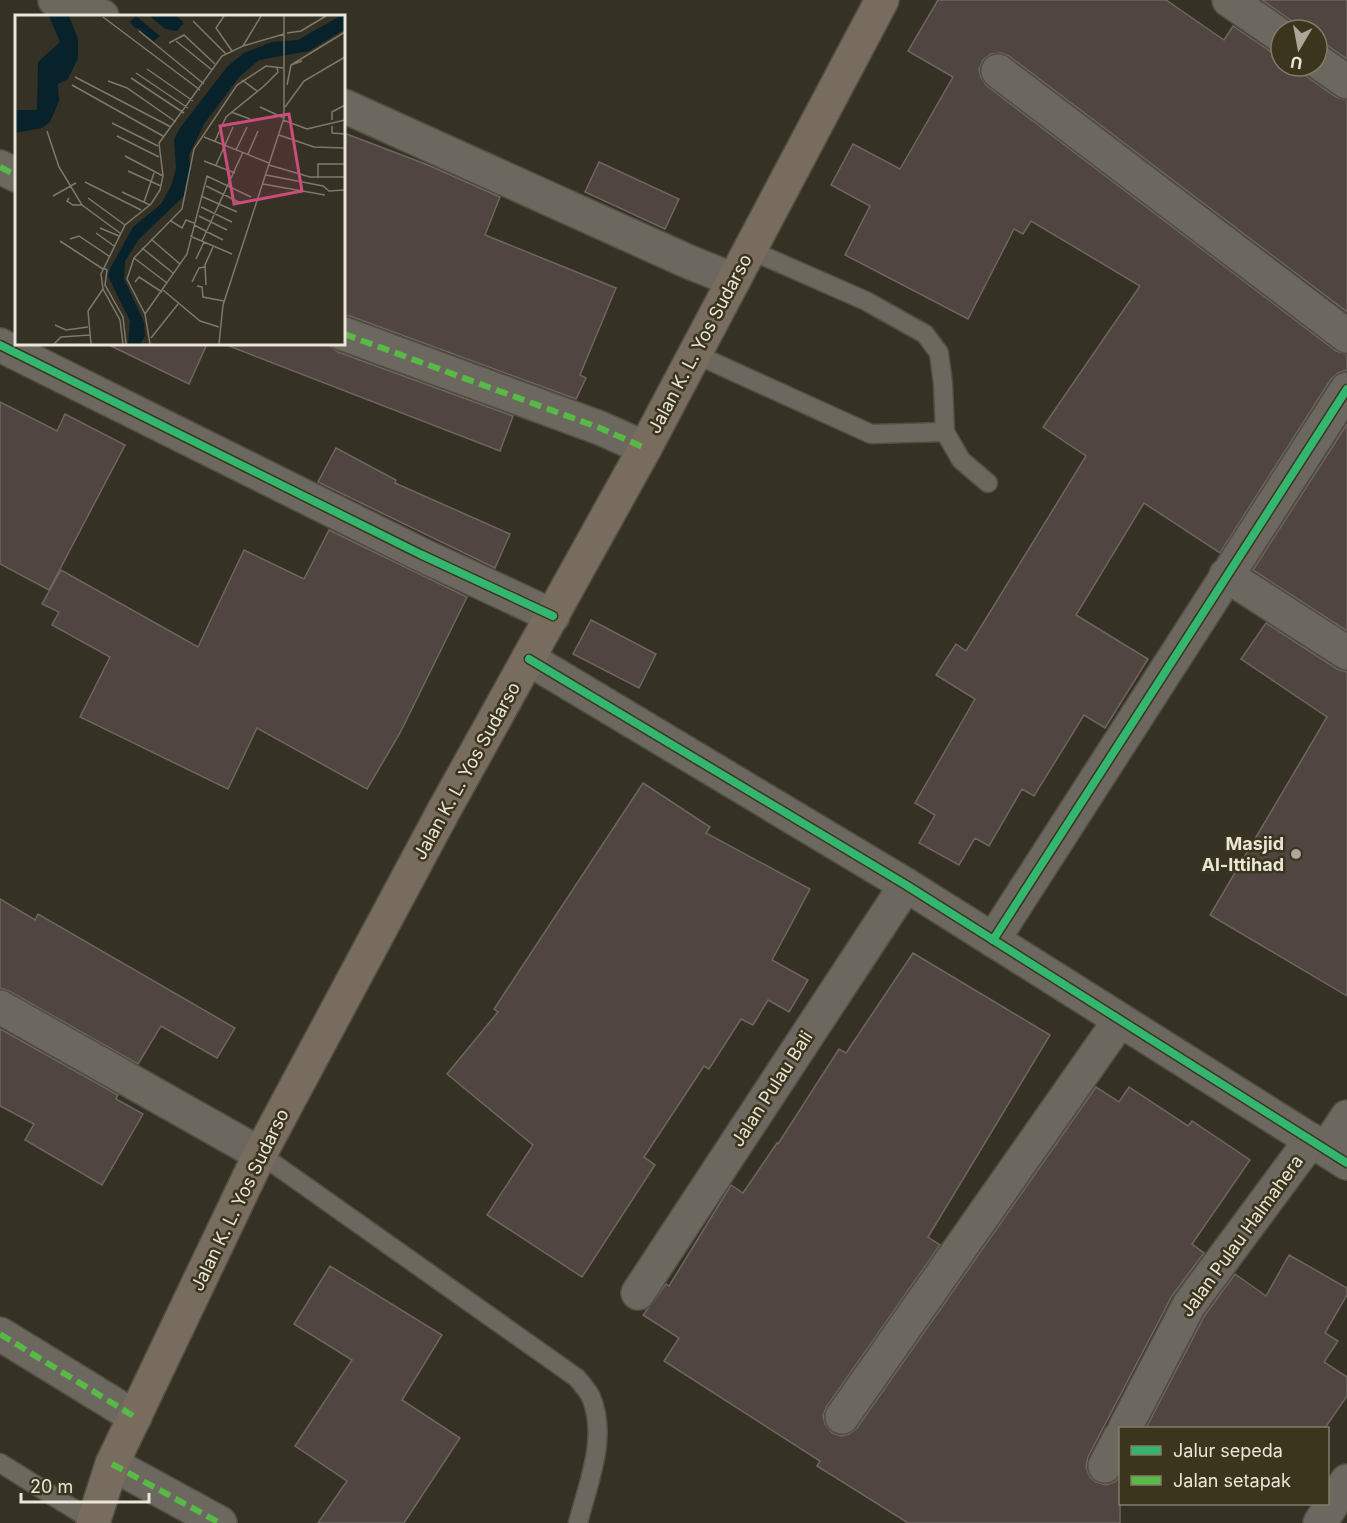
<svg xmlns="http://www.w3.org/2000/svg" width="1347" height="1523" font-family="Inter,sans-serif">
  <rect width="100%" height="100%" fill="#353124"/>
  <g fill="#504540" stroke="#6e6660" stroke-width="1.5">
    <polygon points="938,0 1166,0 1224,40 1233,26 1270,51 1281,54 1281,66 1299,66 1306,76 1336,97 1347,100 1347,312 1009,56 1001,53 991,54 983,60 979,69 981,78 987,86 1336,351 1347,354 1347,370 1338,373 1331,379 1220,553 1144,503 1076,615 1148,659 1105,728 1084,715 1034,796 1022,789 989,846 975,838 959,865 919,843 935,815 915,803 975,699 936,675 956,644 966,651 1086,456 1043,427 1140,286 1031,221 1023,234 1014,229 968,319 845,255 870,206 831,185 853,144 900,169 953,77 908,51"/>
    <polygon points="1262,0 1347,0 1347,59 1328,46 1317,43 1317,30 1298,30 1292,21"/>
    <polygon points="344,133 428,165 500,197 485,235 616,288 580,375 586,378 576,399 350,316 344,316"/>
    <polygon points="599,162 679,199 665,229 585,192"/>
    <polygon points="107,344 207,344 189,384"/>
    <polygon points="229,344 328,344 338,352 513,416 500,451 229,346"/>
    <polygon points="0,402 57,431 65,414 125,445 49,590 0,564"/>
    <polygon points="1347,424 1347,631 1253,570"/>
    <polygon points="336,448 396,480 395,483 510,534 495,568 318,482"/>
    <polygon points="329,530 467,597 400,733 367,789 257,728 228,789 80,717 110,657 52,625 59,612 42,604 61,570 198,647 244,550 304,579"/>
    <polygon points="591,620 656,654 639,688 573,654"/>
    <polygon points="1266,623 1337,669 1347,672 1347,996 1210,915 1327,717 1241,659"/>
    <polygon points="643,783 710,827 706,833 810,889 772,960 808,980 789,1012 768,1000 753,1025 741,1019 709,1069 704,1066 644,1157 655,1165 582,1277 487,1215 533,1145 447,1074 498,1012 494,1009"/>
    <polygon points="0,899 35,920 38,914 235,1028 217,1058 161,1026 138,1064 9,991 0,988"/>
    <polygon points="913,953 1050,1035 928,1237 940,1245 827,1406 823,1415 825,1424 832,1433 841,1436 849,1434 857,1428 1096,1087 1119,1102 1129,1087 1188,1126 1192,1121 1250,1160 1192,1244 1204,1253 1172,1296 1088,1457 1086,1467 1090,1477 1096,1482 1106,1485 1115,1482 1120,1476 1120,1523 908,1523 817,1466 820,1461 664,1361 679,1338 643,1315 666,1284 669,1286 731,1185 743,1193 777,1143 778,1144 839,1049 846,1053"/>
    <polygon points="0,1029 118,1095 116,1099 143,1114 102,1185 25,1140 34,1124 0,1106"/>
    <polygon points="1289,1255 1347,1288 1347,1295 1325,1333 1338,1341 1324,1362 1347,1377 1347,1396 1325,1428 1146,1428 1205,1315 1235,1274 1266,1296"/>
    <polygon points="330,1266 442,1335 402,1400 460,1438 404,1523 318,1523 347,1481 295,1446 352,1360 294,1324"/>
  </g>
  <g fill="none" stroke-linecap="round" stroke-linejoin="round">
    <defs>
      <g id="service">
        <polyline points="750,250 866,301 925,334 939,353 943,384 945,432 961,460 988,483"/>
        <polyline points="695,354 871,434 945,432"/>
        <path d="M260,1154L577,1378C582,1384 588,1391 591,1397C608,1438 588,1483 578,1523"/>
        <polyline points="0,1463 93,1521"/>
      </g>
      <g id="minor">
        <polyline points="55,0 102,16"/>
        <polyline points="1229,0 1281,36"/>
        <polyline points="1317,61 1347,82"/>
        <polyline points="998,71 1347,336"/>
        <polyline points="344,106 689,262 734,280"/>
        <polyline points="0,167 16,175"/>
        <polyline points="344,334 600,428 645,448"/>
        <polyline points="0,345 420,554 553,616"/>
        <polyline points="1226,575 1347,653"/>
        <polyline points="529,659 906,885 1347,1163"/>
        <polyline points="993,940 1347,389"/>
        <polyline points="0,1007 260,1154"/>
        <polyline points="1326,1149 1347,1117"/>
        <polyline points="638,1293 906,885"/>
        <polyline points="0,1334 135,1417"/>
        <polyline points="842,1417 1120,1020"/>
        <polyline points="1125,1428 1189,1305 1311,1140"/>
        <polyline points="112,1464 220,1523"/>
        <polyline points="1105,1466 1120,1437"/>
        <polyline points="1320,1523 1347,1481"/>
      </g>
      <polyline id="trunk" points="93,1523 112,1464 260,1154 443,812 645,448 882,0"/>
    </defs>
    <use href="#service" stroke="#514e42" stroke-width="21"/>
    <use href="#minor" stroke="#514e42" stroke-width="36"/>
    <use href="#trunk" stroke="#514e42" stroke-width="36"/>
    <use href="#service" stroke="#6c685f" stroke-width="18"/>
    <use href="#minor" stroke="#6c685f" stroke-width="33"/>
    <use href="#trunk" stroke="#786c5e" stroke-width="33"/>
    <g stroke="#58b947" stroke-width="6" stroke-dasharray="12 6" stroke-linecap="butt">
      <polyline points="0,167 16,175"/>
      <polyline points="344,334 600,428 645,448"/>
      <polyline points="0,1334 135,1417"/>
      <polyline points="112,1464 220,1523"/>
    </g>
    <defs>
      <g id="cycleway">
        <polyline points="0,345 420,554 553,616"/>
        <polyline points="529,659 906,885 1347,1163"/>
        <polyline points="993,940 1347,389"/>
      </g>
    </defs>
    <use href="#cycleway" stroke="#3b351e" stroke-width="11"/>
    <use href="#cycleway" stroke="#33b770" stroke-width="8"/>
  </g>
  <circle fill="#aba799" stroke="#3b351e" stroke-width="2" cx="1296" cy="854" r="6"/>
  <g text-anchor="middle" stroke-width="5" stroke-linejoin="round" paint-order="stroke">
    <g font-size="18" fill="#eae6d8" stroke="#3b351e">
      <text transform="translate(700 344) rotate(-62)" y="6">Jalan K. L. Yos Sudarso</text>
      <text transform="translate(467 771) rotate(-61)" y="6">Jalan K. L. Yos Sudarso</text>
      <text transform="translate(772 1089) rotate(-57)" y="6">Jalan Pulau Bali</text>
      <text transform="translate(240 1200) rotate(-64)" y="6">Jalan K. L. Yos Sudarso</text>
      <text transform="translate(1242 1236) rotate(-54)" y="6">Jalan Pulau Halmahera</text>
    </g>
    <g font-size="18" font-weight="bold" fill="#eae6d8" stroke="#3b351e" text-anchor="end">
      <text x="1284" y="850">Masjid<tspan x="1284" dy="21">Al-Ittihad</tspan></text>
    </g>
  </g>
  <g transform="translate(15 15)">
    <rect width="330" height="330" fill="#353124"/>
    <path d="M34,1H54L63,24V43L53,64L43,69L44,86L35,107L27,113L0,118V95H22L23,47L45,27ZM121,1L140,17L145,21L139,26L124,15L134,18L119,12L115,7ZM135,1H162L169,8L162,16L150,14ZM325,1H330V14L294,36L244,45L224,62L189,109L174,140L176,158L169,181L124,224L110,246L109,264L129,307L130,321L125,329H113L115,306L93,261L95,254L118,212L146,189L156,171L161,154L159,124L165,113L212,52L229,38L257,27L283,25Z" fill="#07222a"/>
    <path fill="none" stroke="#7d796c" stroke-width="1.5" d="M209,1L201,13L217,36M88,2L185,75M178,6L211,39M124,16L189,69M272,18L286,16L311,1M161,26L197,55M154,28L169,20L200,49M228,31L246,1M276,50L330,17M132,54L178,86M121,58L173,93M60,62L156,112M116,63L169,98M227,65L242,76M93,66L112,73L161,107M57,70L148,121M272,70L276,50L287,46M245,92L269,103M270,92L289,66L330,42M216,97L235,104M268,105L292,114L330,105M317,105V97L330,90M97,108L143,131M317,111V118L330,119M32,116L44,152L67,190L105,218M264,120L299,132L330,133M102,121L144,142M189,122L254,148M200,126L211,102L249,71L263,57L262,53M210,130L218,112M221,135L232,112M233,139L243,116M110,141L148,161M189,146L220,158M201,150L210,130M254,150L295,162H330M113,156L146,171M251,160L308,171L314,176L330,175M303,163V149H330M70,167L126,195M248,169L310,180M191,171L226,188M107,177L135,190M38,181L61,168M186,181L222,197M54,183L52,186L58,190H67M73,183L110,210M129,187L139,158M186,192L217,207M184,201L212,215M156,206L167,213L171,205L179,208M179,210L208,225M85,213L104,221M81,218L99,231M175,221L217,239M55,224L64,221L94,241M136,224L165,249M45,226L88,254M187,226L228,137M127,233L158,258M119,243L152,268M181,244L189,227M88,253L92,255L90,270L108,302L111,329M120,267L124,262L147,277M177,267L184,253L190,252M191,270L190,250L198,232M182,271L187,272L188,282L209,286M148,275L185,306L204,312M130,299L172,239L192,161L236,182M40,310L51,315L73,312M136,323L163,289M39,329L46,322L75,320M76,329L73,296L88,274M108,329L105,305L88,274L86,259L110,210L136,189L145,175L148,161L144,128L207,41L228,31L269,19M135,329L130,299L112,264L119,243L167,194L179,134L222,70L251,51L268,53M204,329L208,290L269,103V1"/>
    <path fill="#cc4c7a" fill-opacity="0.15" stroke="#cc4c7a" stroke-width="3" d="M274,99L287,176L219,189L205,111Z"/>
    <rect width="330" height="330" fill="none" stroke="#eae6d8" stroke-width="3"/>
  </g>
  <rect x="1119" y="1427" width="210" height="78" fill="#3b351e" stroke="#817c68" stroke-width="1.5"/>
  <rect x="1131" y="1446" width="30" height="9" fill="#33b770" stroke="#817c68" stroke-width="1.5"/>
  <text x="1173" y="1457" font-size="18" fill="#eae6d8">Jalur sepeda</text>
  <rect x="1131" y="1476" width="30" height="9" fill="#58b947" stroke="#817c68" stroke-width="1.5"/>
  <text x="1173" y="1487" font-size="18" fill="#eae6d8">Jalan setapak</text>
  <g transform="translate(1299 48) rotate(190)"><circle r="28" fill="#3b351e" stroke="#817c68" stroke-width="1.5"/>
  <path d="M0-4.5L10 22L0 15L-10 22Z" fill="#aba799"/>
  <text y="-9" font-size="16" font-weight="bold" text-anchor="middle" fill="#eae6d8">U</text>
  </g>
  <path d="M21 1493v9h128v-9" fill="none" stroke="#eae6d8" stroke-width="3"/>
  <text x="30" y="1493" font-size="18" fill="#eae6d8" stroke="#3b351e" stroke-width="4.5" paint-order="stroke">20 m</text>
</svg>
